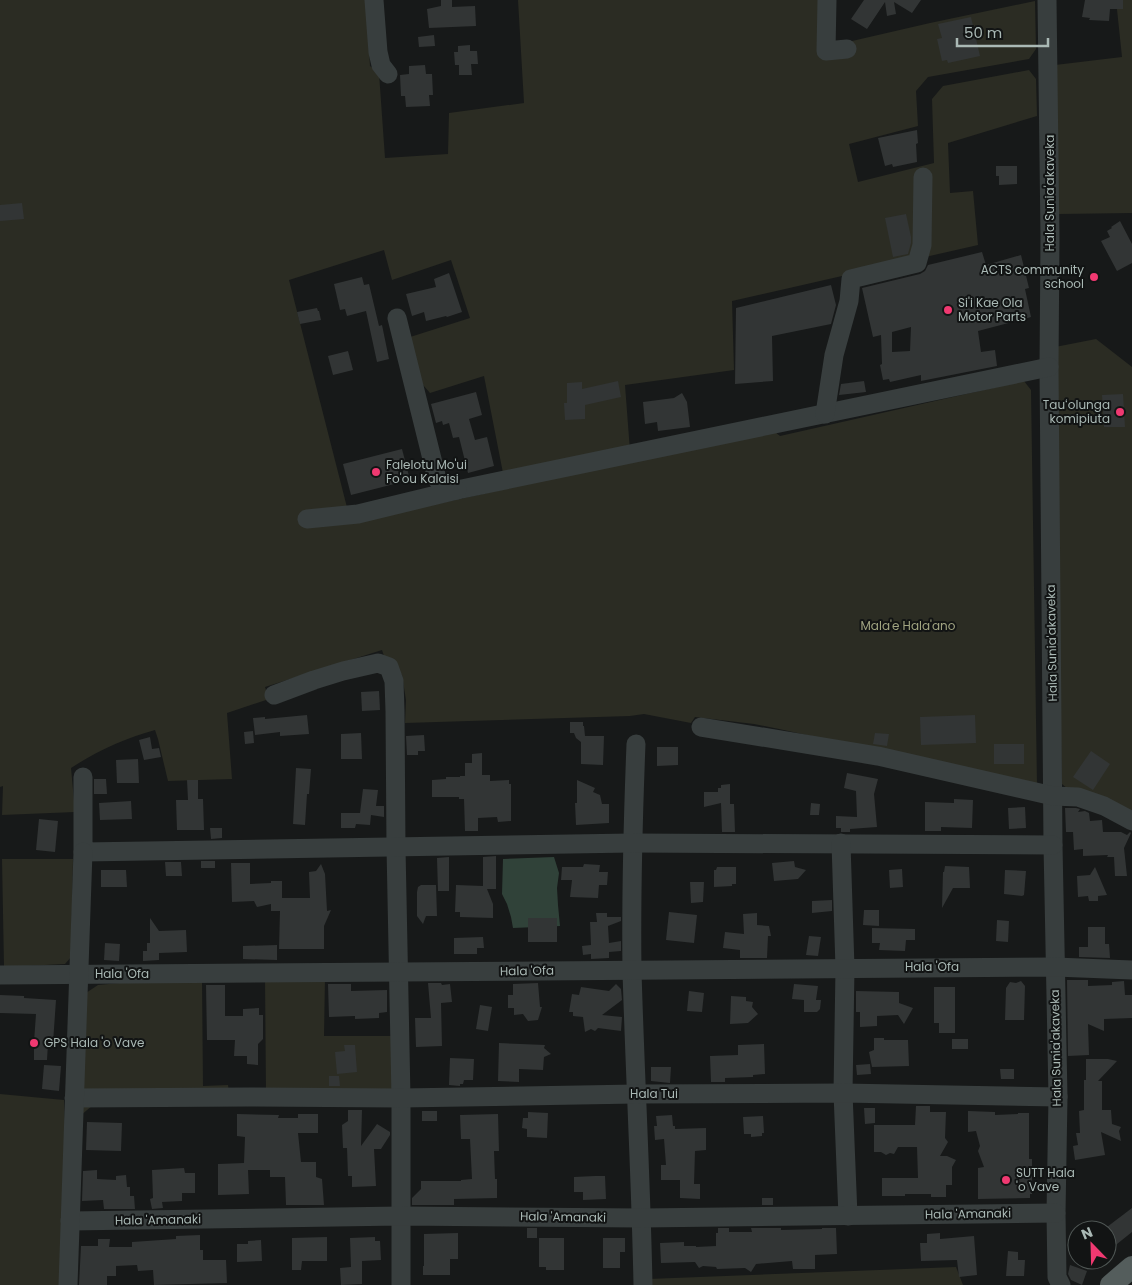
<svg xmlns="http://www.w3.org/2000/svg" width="1132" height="1285" font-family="Poppins,sans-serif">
  <rect width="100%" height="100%" fill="#171919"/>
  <g fill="#2b2c23">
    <path d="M0,0H366L370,66L379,73L385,158L448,154L449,113L524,103L518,0H821L820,45L852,54V41L930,23L1035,1L1036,49L1029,59L928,77L916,91L918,126L849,144L858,182L934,163L932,99L943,86L1029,70L1036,79L1037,116L948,143L950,193L973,191L978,245L732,301L734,370L625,385L630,451L503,473L484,376L430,393L417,378L407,338L470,318L451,260L392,280L384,250L289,280L351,523L505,489L775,432L780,436L1024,381L1031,390L1037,785L779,729L754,724L695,717L691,723L644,714L630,716L405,723L406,700L402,675L384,656L382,650L265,687L269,699L227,713L232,779L168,781L158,739L155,730C126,738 97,751 71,768L75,812L2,815L3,786L0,787Z"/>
    <polygon points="1116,0 1132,0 1132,213 1059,214 1055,65 1122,57"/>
    <polygon points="1096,339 1132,367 1132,814 1069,790 1062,784 1057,551 1055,347"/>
    <polygon points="2,859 73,859 71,957 65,964 4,967"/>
    <polygon points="265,978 325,978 324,1036 395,1036 395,1088 389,1094 266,1094"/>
    <polygon points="161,979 202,979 203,1086 228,1085 231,1105 93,1105 80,1116 86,993 98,985"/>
    <polygon points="0,1094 64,1100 65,1129 60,1285 0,1285"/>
    <polygon points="956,1267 963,1285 648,1285 648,1279"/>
  </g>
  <polygon fill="#304239" points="554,857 559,873 557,888 558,905 560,926 513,928 511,917 507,904 502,894 503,859"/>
  <g fill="#323535" fill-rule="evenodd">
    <polygon points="441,0 452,0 452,7 475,6 476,26 429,28 427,9 441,6"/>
    <polygon points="864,0 921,0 912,13 894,2 896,14 887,16 885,2 867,29 851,19"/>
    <polygon points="1085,0 1123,0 1123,9 1110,9 1109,21 1089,20 1090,18 1082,17"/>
    <polygon points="971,17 980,56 948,63 947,60 942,61 937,39 942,38 938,24"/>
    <polygon points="434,35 435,46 419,47 418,37"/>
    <polygon points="470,45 470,51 477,51 478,64 471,64 472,75 459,75 459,65 455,65 454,52 458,52 458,46"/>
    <polygon points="425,65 426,74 432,74 433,95 429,95 430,106 406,107 405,96 401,96 400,75 409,74 409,66"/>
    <polygon points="917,130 918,143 916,144 917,162 893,167 892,164 885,166 878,138"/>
    <polygon points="996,166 1017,166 1017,184 999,185 999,176 996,176"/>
    <polygon points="22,203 24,219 0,221 0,205"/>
    <polygon points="906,214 911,237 911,243 908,254 893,257 885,218"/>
    <polygon points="1120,221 1132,244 1132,263 1117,271 1101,241 1110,237 1107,231 1112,228 1111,227"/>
    <path d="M982,252L986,265L1021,255L1029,288L1025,289L1031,317L978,331L981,352L995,350L997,366L921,381V375L890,382L889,379L883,380L880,365L882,364L881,335L873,337L862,288L920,274L925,271L928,265ZM911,327L910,351L892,352V332Z"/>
    <polygon points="449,273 462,312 447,317 446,316 426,321 424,312 412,316 406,294 436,287 434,279"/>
    <polygon points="362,277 364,285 369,284 379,326 382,325 389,359 377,362 366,311 347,316 345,309 340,310 334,284"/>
    <polygon points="831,285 836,305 831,324 772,336 773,381 735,384 736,308"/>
    <polygon points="317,308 318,311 319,311 321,320 300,324 297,312"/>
    <polygon points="348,351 353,370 333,375 328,356"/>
    <polygon points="618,381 621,397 585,405 585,419 565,420 564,403 567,403 567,383 582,382 582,389"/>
    <polygon points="864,381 866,392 839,395 841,384"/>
    <polygon points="476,392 482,415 469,419 475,440 487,437 494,466 468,473 459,437 453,438 449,423 443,425 442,421 436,423 431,404"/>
    <polygon points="682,393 687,402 690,427 658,431 657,422 645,424 643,402 674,398"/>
    <polygon points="1123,394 1125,427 1104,427 1102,395"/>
    <polygon points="402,449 410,480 351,495 343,464"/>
    <polygon points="379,691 380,710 362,711 361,692"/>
    <polygon points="307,715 309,734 280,736 280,732 255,735 253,718 265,717 265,719"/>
    <polygon points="975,715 976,743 921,745 920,717"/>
    <polygon points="570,722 583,722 583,726 584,726 585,736 604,736 603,765 581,764 581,742 576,738 574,733 570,733"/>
    <polygon points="253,731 254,743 245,744 244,732"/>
    <polygon points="361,733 362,759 341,759 341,734"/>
    <polygon points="875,733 889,734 887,746 873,744"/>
    <polygon points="424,735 425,751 418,751 418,755 407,755 406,736"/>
    <polygon points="150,737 152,749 159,748 161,757 144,760 139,740"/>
    <rect x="994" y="744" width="30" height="20"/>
    <polygon points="657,747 678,747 678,765 657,766"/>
    <polygon points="1091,751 1110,764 1093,790 1073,777"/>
    <polygon points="482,753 482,775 490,775 490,781 509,780 509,784 511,784 511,821 498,822 497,817 478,818 478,831 465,831 464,799 459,799 459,797 432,797 432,780 446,779 446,777 460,777 460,776 465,776 465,763 472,763 472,754"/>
    <polygon points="138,759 139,783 117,783 116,760"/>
    <polygon points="296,768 311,769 309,794 307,794 305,825 293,824"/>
    <polygon points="847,773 878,779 874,794 877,827 850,829 850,832 841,832 841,828 836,828 836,816 857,817 856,791 844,788"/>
    <polygon points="94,779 106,779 107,794 94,794"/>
    <polygon points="187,780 198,780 198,799 203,799 204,830 177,830 176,800 188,800"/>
    <polygon points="577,780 595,788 593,792 600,795 602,804 609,804 609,823 576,825 575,803 577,803"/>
    <polygon points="730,784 730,804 734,804 735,832 722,832 721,803 704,807 704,792 718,792 718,788 721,788 721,785"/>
    <polygon points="363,789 378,790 376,806 384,806 384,817 371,815 370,825 356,824 355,828 341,828 341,813 360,813"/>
    <polygon points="954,799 973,800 972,828 941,827 941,831 925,831 925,802 954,803"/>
    <polygon points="131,801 132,819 100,820 99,803"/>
    <polygon points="811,803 820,804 819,815 810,815"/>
    <polygon points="1025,807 1026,828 1009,829 1008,808"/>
    <polygon points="1065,808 1076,808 1080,809 1078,812 1085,811 1089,813 1090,821 1102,820 1103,832 1121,832 1127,835 1130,832 1131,833 1124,848 1127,876 1115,876 1114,857 1107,857 1108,855 1083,856 1083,849 1074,850 1073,832 1066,832"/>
    <polygon points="39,819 58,821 55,852 36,850"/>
    <polygon points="210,828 222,828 222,838 211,839"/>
    <polygon points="496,856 496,889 487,889 493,904 493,918 460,917 460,912 455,912 456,885 483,886 483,857"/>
    <polygon points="449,857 449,891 438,891 437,858"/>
    <rect x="201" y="861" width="14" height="7"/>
    <polygon points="794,861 795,867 806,870 798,879 774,881 772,863"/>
    <polygon points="165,862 181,862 182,876 166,876"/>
    <polygon points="231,863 250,863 250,884 271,883 271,881 282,881 282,898 310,898 309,872 316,871 321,864 325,874 327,911 331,910 324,926 324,949 279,949 280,911 271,911 271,904 257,907 254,901 232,902"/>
    <polygon points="584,864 600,865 599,872 608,872 607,885 599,885 598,898 570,897 572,880 561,880 562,867 583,867"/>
    <polygon points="945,866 969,867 970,888 953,888 942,908 943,872 944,872"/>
    <polygon points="717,867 736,867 736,884 732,884 732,886 714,887 714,870 716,870"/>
    <polygon points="1095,867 1107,895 1098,896 1098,901 1089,901 1088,896 1078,897 1077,876 1090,875"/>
    <polygon points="902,869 903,887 890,888 889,870"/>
    <polygon points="101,870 126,870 127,887 101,887"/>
    <polygon points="1005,870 1026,871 1024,895 1022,896 1004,894"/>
    <polygon points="690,882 704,882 703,902 691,903"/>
    <polygon points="421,885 436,885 437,916 426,916 423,924 417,916 417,892 418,887"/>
    <polygon points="832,900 832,911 812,913 812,901"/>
    <polygon points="864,910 879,910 879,926 863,925"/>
    <polygon points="669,912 697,915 694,943 666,940"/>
    <polygon points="596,913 607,913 607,917 621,917 621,921 608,926 609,943 621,941 621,951 609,952 609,958 591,959 591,954 583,955 582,946 591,945 590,922 597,922"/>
    <polygon points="757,913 757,925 769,926 771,936 768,936 767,958 740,958 740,950 723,948 725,932 744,934 743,914"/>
    <polygon points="150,918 159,931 186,930 187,952 159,953 159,960 143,961 143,951 147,951 147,943 150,943"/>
    <rect x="528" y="918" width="29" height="24"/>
    <polygon points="997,920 1009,921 1008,942 996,941"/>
    <polygon points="1088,927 1105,927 1105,944 1109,944 1110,958 1079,957 1079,947 1088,947"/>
    <polygon points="872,928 915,929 915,940 906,940 905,951 879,950 880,943 872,943"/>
    <polygon points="809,936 821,937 818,956 806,955"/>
    <polygon points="483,937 484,948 477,948 477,954 454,954 454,938"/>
    <polygon points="105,943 120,944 119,961 104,960"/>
    <polygon points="277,945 277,960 243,959 243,946"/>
    <polygon points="1067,980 1088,980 1088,986 1112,985 1112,982 1124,981 1125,995 1132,995 1132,1018 1104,1019 1104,1031 1088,1024 1089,1055 1068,1056"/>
    <polygon points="1021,981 1025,986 1024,1020 1005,1020 1006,988 1010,982 1016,983"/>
    <polygon points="428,983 441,983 442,985 450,984 452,1002 441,1003 442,1046 416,1047 415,1018 431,1018"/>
    <polygon points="538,983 540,1007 542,1007 538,1020 528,1021 523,1014 514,1015 514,1008 508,1008 508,995 513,995 513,984"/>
    <polygon points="328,984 351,984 351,991 387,990 387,1012 379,1013 379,1018 355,1019 355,1016 329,1017"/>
    <polygon points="616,984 621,989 622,1000 602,1015 622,1017 621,1031 598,1028 595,1031 591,1029 585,1032 583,1017 573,1016 573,1012 569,1012 572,994 579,995 581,987 609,991"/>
    <polygon points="794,984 818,986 816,1000 821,1000 820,1009 817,1012 804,1012 804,1000 792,999"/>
    <polygon points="206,985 225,985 225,1016 243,1016 243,1009 259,1008 259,1015 263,1015 263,1039 258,1044 258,1065 247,1064 247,1056 234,1056 235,1040 207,1040"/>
    <polygon points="934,987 955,987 955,1033 939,1033 939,1023 934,1023"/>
    <polygon points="689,991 704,993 702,1012 687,1011"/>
    <polygon points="856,991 899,992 899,1003 913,1008 904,1024 898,1015 877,1016 877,1026 860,1027 860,1012 856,1012"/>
    <polygon points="0,995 24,996 24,998 56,1000 53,1043 48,1043 47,1060 34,1060 34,1042 36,1014 0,1013"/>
    <polygon points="731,996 746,997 746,1001 753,1002 752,1007 758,1014 748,1023 730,1024"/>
    <polygon points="480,1005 492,1007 488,1031 476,1029"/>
    <polygon points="874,1038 884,1038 884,1040 908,1040 909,1066 872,1067 869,1052 874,1050"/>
    <rect x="952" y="1039" width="16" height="10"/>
    <polygon points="499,1043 545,1045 544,1048 551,1054 544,1057 543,1070 519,1069 519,1082 498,1081"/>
    <polygon points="764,1044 765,1074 753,1075 753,1077 725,1078 725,1082 711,1082 710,1056 738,1055 738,1045"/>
    <polygon points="344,1045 355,1045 357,1072 337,1074 335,1052 345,1051"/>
    <polygon points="450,1058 474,1059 473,1080 464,1080 463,1084 460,1084 460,1086 449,1085"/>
    <polygon points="1086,1059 1108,1059 1117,1061 1098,1081 1102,1081 1102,1110 1111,1110 1112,1124 1121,1127 1119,1131 1121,1141 1101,1132 1105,1155 1075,1160 1073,1146 1078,1145 1076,1133 1080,1133 1079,1111 1084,1110 1084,1080 1086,1080"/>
    <polygon points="870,1064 871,1074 857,1075 856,1065"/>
    <polygon points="44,1065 61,1066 59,1091 42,1089"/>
    <polygon points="651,1067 671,1067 670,1083 651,1081"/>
    <polygon points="1000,1069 1014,1069 1014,1079 1001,1079"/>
    <polygon points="329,1076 339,1076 340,1086 329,1086"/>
    <polygon points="916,1106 930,1106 930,1112 946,1112 945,1138 948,1142 940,1156 947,1156 956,1160 952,1167 952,1185 946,1185 946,1197 931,1197 931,1194 905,1194 905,1196 882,1196 882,1178 918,1178 917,1147 898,1147 894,1154 890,1153 886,1155 881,1152 874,1152 874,1125 915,1125"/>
    <polygon points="864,1108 875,1108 875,1123 865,1124"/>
    <polygon points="348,1110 362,1110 361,1146 377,1124 390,1132 390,1135 381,1149 374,1149 376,1186 352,1187 352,1176 348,1176 347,1148 343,1148 342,1125 348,1121"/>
    <rect x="422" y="1111" width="15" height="10"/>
    <polygon points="968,1111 995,1112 995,1115 1018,1114 1018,1113 1029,1113 1029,1159 1032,1159 1032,1194 1030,1194 1030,1198 978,1199 978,1168 984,1167 978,1151 980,1146 976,1131 968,1132"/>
    <polygon points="528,1112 548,1113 547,1138 527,1137 527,1129 522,1128 523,1118 528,1118"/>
    <polygon points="237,1114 279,1115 278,1118 298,1118 298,1114 318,1114 318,1133 298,1133 301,1162 316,1162 316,1177 322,1179 324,1205 286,1205 285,1177 270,1177 270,1170 248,1170 249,1194 218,1195 218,1164 244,1163 245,1137 237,1136"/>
    <polygon points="498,1114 499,1151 494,1151 495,1179 497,1179 497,1198 454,1199 454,1205 412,1205 412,1198 421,1189 421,1181 461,1181 461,1180 472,1179 470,1139 461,1139 460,1115"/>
    <polygon points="672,1115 673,1126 675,1126 675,1129 706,1128 706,1150 695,1151 694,1184 700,1184 700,1199 680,1198 680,1180 661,1180 661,1165 666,1165 664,1139 655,1140 654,1126 657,1126 656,1116"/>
    <polygon points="763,1116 764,1133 762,1133 762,1136 751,1137 751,1134 744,1134 743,1117"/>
    <polygon points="87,1122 122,1123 121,1151 86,1150"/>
    <polygon points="184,1168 185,1173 195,1173 195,1193 182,1193 182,1201 162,1202 163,1208 152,1209 150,1199 153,1198 152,1170"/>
    <polygon points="97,1170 97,1179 116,1180 116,1176 126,1175 127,1187 130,1187 130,1196 134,1196 135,1209 104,1209 103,1200 82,1201 83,1171"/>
    <polygon points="595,1176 605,1176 606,1199 583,1200 583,1192 574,1192 574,1177"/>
    <rect x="762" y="1198" width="11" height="7"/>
    <polygon points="1132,1208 1132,1232 1107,1252 1107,1227"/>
    <rect x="527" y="1228" width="10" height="10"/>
    <polygon points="718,1228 729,1228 729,1232 752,1232 751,1228 781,1228 781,1230 822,1229 822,1228 836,1228 837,1254 815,1255 815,1269 793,1269 792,1261 756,1264 751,1272 745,1268 717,1269 716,1267 703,1266 699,1268 695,1262 661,1263 660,1243 684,1242 684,1246 696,1246 696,1247 716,1246 716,1233 718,1233"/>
    <polygon points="458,1233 458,1259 450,1259 450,1275 423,1275 423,1266 424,1266 424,1234"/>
    <polygon points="940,1233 940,1239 974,1236 977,1275 959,1277 957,1260 921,1261 920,1243 927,1243 927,1234"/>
    <polygon points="200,1235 200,1250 203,1250 203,1260 226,1260 227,1283 154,1285 153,1270 138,1271 137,1265 116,1266 116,1276 107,1276 107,1285 79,1285 81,1246 98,1246 98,1239 110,1239 109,1247 132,1247 132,1242 176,1239 176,1236"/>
    <polygon points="327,1237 327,1261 302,1261 301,1270 292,1270 292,1238"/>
    <polygon points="375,1237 375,1241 380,1241 381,1260 362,1261 362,1284 341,1285 340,1268 351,1267 350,1238"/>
    <polygon points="539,1238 564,1238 564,1270 546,1270 546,1267 539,1267"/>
    <polygon points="603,1238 625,1238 625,1252 620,1252 620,1268 603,1268"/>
    <polygon points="261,1240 262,1261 237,1262 237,1244 248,1244 248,1241"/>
    <polygon points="1008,1251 1018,1252 1018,1260 1025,1260 1024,1276 1006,1276"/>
    <polygon points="1070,1265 1087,1271 1082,1285 1071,1280 1068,1274"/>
  </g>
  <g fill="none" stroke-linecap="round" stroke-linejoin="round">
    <g stroke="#383e3e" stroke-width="19">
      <polyline points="374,0 378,52 381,65 388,74"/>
      <polyline points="827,0 826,51 847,49"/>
      <polyline points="1047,0 1050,237 1049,367 1053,845 1058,1097 1056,1213 1057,1277 1061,1285"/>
      <polyline points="397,318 437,479 444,488 457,490 1049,367"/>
      <polyline points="825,414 834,355 849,301 851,279 917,263 922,245 923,177"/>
      <polyline points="307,519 358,514 457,490"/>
      <polyline points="274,695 314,680 343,671 378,663 389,667 394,681 395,711 396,847 401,1098 401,1285"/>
      <polyline points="701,727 878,756 1053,796 1078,797 1104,806 1132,821"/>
      <path d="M636,744C633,820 631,896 632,971C635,1076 641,1180 643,1285"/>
      <polyline points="83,777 83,852 632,843 1053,845"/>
      <polyline points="841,843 845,968 843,1093 848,1216"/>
      <polyline points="0,975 1055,967 1132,970"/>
      <polyline points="74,1098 250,1097 401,1098 636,1094 843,1093 1058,1097"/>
      <polyline points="70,1221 401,1216 642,1218 1056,1213"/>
      <polyline points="68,1285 83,852"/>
    </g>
    <polyline stroke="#545d5c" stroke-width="22" points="1111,1285 1132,1267"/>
  </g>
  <g fill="#f03971" stroke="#121414" stroke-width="2">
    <circle cx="1094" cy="277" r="5"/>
    <circle cx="948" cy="310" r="5"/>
    <circle cx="1120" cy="412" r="5"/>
    <circle cx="376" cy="472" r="5"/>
    <circle cx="34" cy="1043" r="5"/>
    <circle cx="1006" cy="1180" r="5"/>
  </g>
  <g text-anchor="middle" stroke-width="4" stroke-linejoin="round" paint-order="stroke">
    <g font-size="12" fill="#aab9b5" stroke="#121414">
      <text transform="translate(1050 193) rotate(-90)" y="4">Hala Sunia'akaveka</text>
      <text transform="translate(1052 643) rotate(-91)" y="4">Hala Sunia'akaveka</text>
      <text x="932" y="971">Hala 'Ofa</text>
      <text transform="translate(527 971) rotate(-1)" y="4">Hala 'Ofa</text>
      <text x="122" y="978">Hala 'Ofa</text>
      <text transform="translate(1056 1048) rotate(-91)" y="4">Hala Sunia'akaveka</text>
      <text x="654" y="1098">Hala Tui</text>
      <text transform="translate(968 1214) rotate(-1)" y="4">Hala 'Amanaki</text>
      <text transform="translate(563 1217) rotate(1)" y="4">Hala 'Amanaki</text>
      <text transform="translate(158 1220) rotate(-1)" y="4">Hala 'Amanaki</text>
    </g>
    <g font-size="12" fill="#aab9b5" stroke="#121414" text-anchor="start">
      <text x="1084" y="274" text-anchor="end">ACTS community<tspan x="1084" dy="14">school</tspan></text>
      <text x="958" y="307">Si'i Kae Ola<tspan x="958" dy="14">Motor Parts</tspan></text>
      <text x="1110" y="409" text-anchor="end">Tauʻolunga<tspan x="1110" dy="14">komipiuta</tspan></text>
      <text x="386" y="469">Falelotu Mo'ui<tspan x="386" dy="14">Fo'ou Kalaisi</tspan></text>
      <text x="44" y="1047">GPS Hala 'o Vave</text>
      <text x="1016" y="1177">SUTT Hala<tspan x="1016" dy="14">'o Vave</tspan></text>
    </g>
    <g font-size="12" fill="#a1a481" stroke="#121414">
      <text x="908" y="630">Mala'e Hala'ano</text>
    </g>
  </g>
  <g transform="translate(1092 1245) rotate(337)"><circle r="24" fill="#121414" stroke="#4f5654"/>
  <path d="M0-4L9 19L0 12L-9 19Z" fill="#f03971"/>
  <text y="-8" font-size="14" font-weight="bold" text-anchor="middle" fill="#aab9b5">N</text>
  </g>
  <path d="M957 38v8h91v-8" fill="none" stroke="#aab9b5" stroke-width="2.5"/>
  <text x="964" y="38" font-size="15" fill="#aab9b5" stroke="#121414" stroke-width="4" paint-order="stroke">50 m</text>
</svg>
